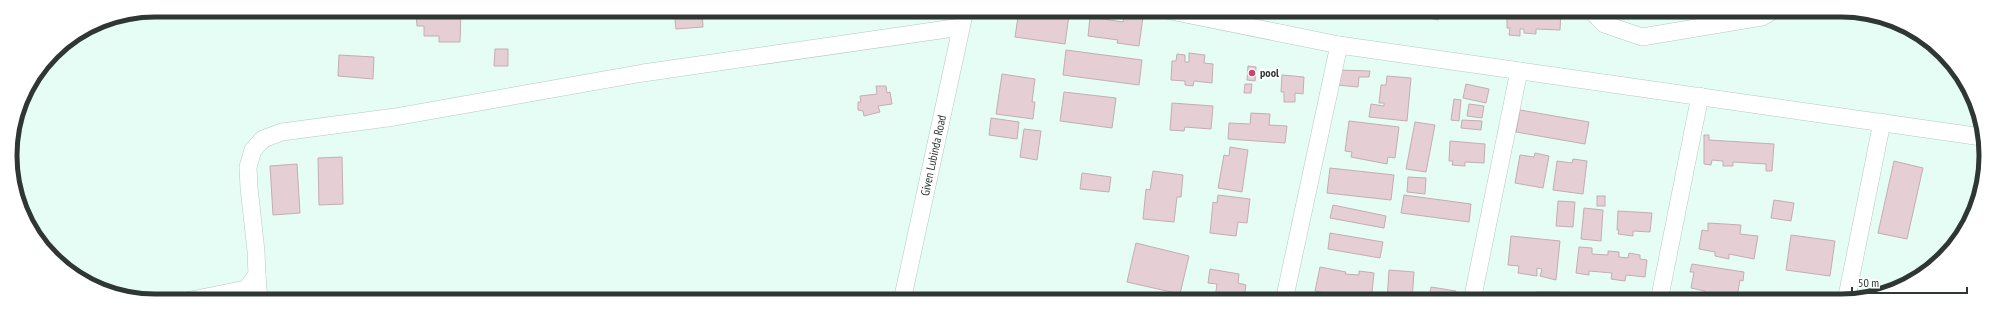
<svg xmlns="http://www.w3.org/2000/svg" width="1996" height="311" font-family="'PT Sans Narrow',sans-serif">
  <rect width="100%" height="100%" fill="#e6fdf6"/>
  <g fill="#e6cfd4" stroke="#c3adb2">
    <polygon points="441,10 461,10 460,42 439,42 439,36 424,36 424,26 417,26 416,12"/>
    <polygon points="674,10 702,10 703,27 676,29"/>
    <polygon points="1019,10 1033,12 1033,10 1052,10 1051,12 1069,15 1065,44 1015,37"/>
    <polygon points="1393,10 1440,10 1438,20"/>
    <polygon points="1507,10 1561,11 1560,30 1536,29 1536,34 1524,33 1524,29 1520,29 1520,36 1509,35 1510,28 1507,28"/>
    <polygon points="1124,15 1143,17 1139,46 1117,43 1118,40 1088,36 1090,17 1123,22"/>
    <polygon points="495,49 508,49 508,66 494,66"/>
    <polygon points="1066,50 1142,60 1139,85 1063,75"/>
    <polygon points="1189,53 1205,55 1204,63 1213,64 1212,83 1194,81 1193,86 1185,85 1185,81 1171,80 1172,61 1176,61 1177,54 1185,55 1185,62 1189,62"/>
    <polygon points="339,55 374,57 373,79 338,76"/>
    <polygon points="1248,66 1256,67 1255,81 1247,80"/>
    <polygon points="1338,70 1370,71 1369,77 1359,77 1358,87 1337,85"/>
    <polygon points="1002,74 1035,79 1032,102 1035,102 1033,119 996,114"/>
    <polygon points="1282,75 1304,77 1303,94 1295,93 1295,102 1284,102 1284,92 1281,92"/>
    <polygon points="1387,76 1411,78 1407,121 1369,117 1371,104 1384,106 1384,103 1379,103 1381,85 1386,85"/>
    <polygon points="1245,84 1252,84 1251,93 1244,93"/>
    <polygon points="1466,84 1489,89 1486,103 1463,98"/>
    <polygon points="876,86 886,86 887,93 890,92 892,104 878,106 880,112 864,116 863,111 858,110 858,102 861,102 860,96 877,94"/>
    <polygon points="1064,92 1116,98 1112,128 1060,121"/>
    <polygon points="1454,99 1461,100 1459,121 1451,120"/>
    <polygon points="1172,103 1213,106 1211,129 1185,127 1184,131 1170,130"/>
    <polygon points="1469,104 1484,106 1482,118 1467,116"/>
    <polygon points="1520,110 1589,122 1585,144 1516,132"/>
    <polygon points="1251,113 1270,114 1269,125 1287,126 1285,143 1228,139 1229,123 1250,124"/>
    <polygon points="991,118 1019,122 1017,139 989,135"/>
    <polygon points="1462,120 1482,121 1481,130 1461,128"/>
    <polygon points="1349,121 1399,127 1395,158 1388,157 1387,164 1351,157 1352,152 1345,151"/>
    <polygon points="1415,122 1435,125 1426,172 1406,169"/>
    <polygon points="1024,129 1041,131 1037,160 1020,157"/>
    <polygon points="1704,135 1709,135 1709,140 1774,144 1772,171 1766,171 1766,164 1733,162 1733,166 1723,166 1723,161 1712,160 1711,165 1704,164"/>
    <polygon points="1450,141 1485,144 1484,163 1465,162 1465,166 1452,165 1453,161 1449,161"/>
    <polygon points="1230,147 1248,150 1242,192 1218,188 1224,155 1229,156"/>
    <polygon points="1535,153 1549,156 1543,188 1515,183 1520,155 1534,157"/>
    <polygon points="342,157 343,204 319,205 318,158"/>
    <polygon points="1573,159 1587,161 1583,194 1553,190 1557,161 1572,163"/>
    <polygon points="1894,161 1923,168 1907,239 1878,233"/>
    <polygon points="297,164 300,213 273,215 270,166"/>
    <polygon points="1330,168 1394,175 1391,200 1327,193"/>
    <polygon points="1153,171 1183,175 1181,197 1177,197 1174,222 1143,219 1146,189 1150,190"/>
    <polygon points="1082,173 1111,177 1109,192 1080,189"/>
    <polygon points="1408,177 1426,178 1425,194 1407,192"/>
    <polygon points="1218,195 1250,199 1247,223 1238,222 1236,236 1210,233 1213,202 1217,203"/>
    <polygon points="1404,195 1471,204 1469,222 1401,213"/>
    <rect x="1597" y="196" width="8" height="10"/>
    <polygon points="1774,200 1794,203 1791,221 1771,218"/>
    <polygon points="1558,201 1575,202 1573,227 1556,226"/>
    <polygon points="1333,205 1386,216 1384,228 1330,218"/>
    <polygon points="1584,208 1603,210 1601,241 1581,239"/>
    <polygon points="1618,211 1652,213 1650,232 1633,231 1633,236 1618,234 1619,230 1617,230"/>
    <polygon points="1708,223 1741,225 1740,234 1758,236 1754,259 1729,254 1729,259 1715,256 1715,252 1699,249 1702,230 1708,231"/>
    <polygon points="1330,233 1383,242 1380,258 1328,249"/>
    <polygon points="1791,235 1835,241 1830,276 1786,270"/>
    <polygon points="1511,236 1560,241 1556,280 1540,276 1542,269 1537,268 1537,276 1518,273 1519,266 1508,265"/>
    <polygon points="1136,243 1189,256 1180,294 1127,282"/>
    <polygon points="1579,247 1592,248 1592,254 1608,255 1608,251 1619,252 1619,257 1628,258 1629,253 1640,255 1640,259 1647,260 1645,277 1626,275 1625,281 1611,279 1612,273 1589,271 1589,275 1576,273"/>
    <polygon points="1692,264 1744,272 1743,281 1740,280 1737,297 1725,295 1724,300 1705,297 1705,291 1691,288 1694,272 1690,272"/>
    <polygon points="1320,267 1346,272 1345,274 1359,275 1359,271 1374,273 1371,301 1356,299 1356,294 1342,293 1341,296 1315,291"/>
    <polygon points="1210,269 1239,274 1238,283 1246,285 1244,298 1255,301 1226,301 1215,298 1217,284 1208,283"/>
    <polygon points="1389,270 1414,272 1412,301 1387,301"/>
    <polygon points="1431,287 1456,291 1453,301 1428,301"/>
    <rect x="1537" y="292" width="23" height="9"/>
    <polygon points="1490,296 1524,301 1489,301"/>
  </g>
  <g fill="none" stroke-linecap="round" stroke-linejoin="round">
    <defs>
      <g id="minor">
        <polyline points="1166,10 1339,45 1982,137"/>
        <polyline points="1591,10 1604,24 1642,37 1762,17 1774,10"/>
        <polyline points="257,275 259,301"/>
        <polyline points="186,301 246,289 257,275 256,251 249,188 248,167 253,150 263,139 282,132 395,117 643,73 961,27"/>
        <path id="s1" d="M902,301L965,10"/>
        <polyline points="1284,301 1339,45"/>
        <polyline points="1472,301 1519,71"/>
        <polyline points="1659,301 1700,96"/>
        <polyline points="1846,301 1882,122"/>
      </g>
    </defs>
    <use href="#minor" stroke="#b3c9c2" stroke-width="18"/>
    <use href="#minor" stroke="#fff" stroke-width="17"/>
  </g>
  <circle fill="#cf4373" stroke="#fff" stroke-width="1.5" cx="1252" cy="73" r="4"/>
  <g text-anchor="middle" stroke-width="3.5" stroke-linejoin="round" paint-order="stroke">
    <g font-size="12" font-weight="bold" fill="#2e3734" stroke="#fff" text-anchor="start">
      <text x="1260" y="77">pool</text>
    </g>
    <g font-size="12" fill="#2e3734" stroke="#fff">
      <text dy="4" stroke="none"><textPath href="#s1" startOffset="149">Given Lubinda Road</textPath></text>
    </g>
  </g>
  <path d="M0 0H1996V311H0ZM155 17H1841A138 138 0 0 1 1979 155V156A138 138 0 0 1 1841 294H155A138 138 0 0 1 17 156V155A138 138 0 0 1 155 17Z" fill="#fff" fill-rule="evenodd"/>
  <path fill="none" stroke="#2e3734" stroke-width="5" d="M155 17H1841A138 138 0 0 1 1979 155V156A138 138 0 0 1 1841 294H155A138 138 0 0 1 17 156V155A138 138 0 0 1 155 17Z"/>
  <path d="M1852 287v6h115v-6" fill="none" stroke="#2e3734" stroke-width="2"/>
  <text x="1858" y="287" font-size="12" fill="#2e3734" stroke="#ffffff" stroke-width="3" paint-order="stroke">50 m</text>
</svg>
